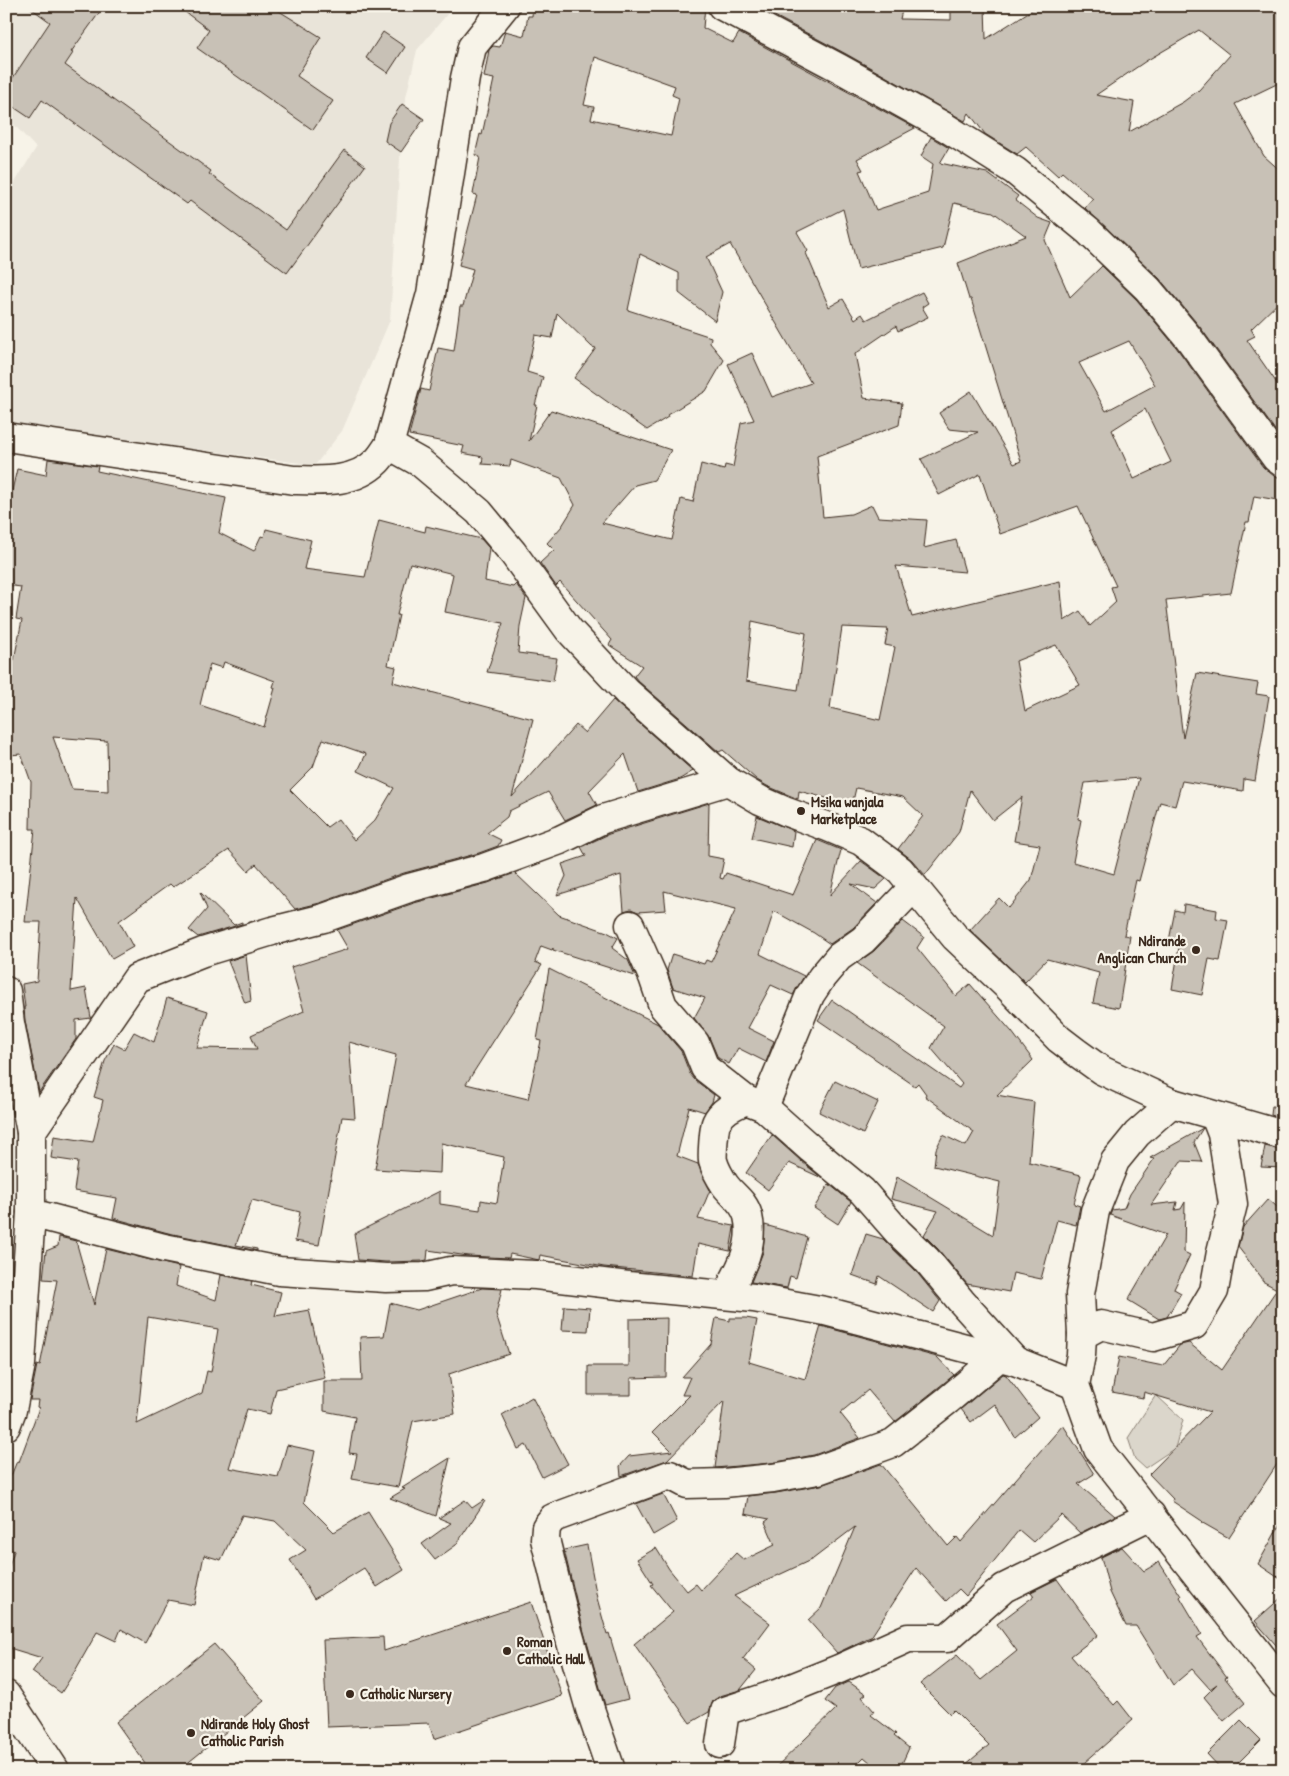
<svg xmlns="http://www.w3.org/2000/svg" width="1289" height="1776" font-family="'Patrick Hand',sans-serif">
  <rect width="100%" height="100%" fill="#f7f3e8"/>
  <filter id="ink" filterUnits="userSpaceOnUse"><feTurbulence type="fractalNoise" baseFrequency=".02" numOctaves="2"/><feDisplacementMap in="SourceGraphic" scale="10" xChannelSelector="R" yChannelSelector="G"/><feConvolveMatrix kernelMatrix="1 2 1 2 8 2 1 2 1" color-interpolation-filters="sRGB"/></filter>
  <g filter="url(#ink)">
    <polygon fill="#e9e4d9" points="6,6 454,6 417,50 403,110 390,320 342,431 315,465 8,425 6,197 36,148 6,116"/>
    <polygon fill="#dbd6cb" stroke="#8b8074" points="1156,1395 1183,1420 1175,1448 1145,1468 1135,1459 1128,1438"/>
    <g fill="#c8c1b6" stroke="#3b2a1e" fill-rule="evenodd">
      <polygon points="28,6 104,6 71,52 73,53 65,65 211,171 209,174 286,230 344,150 365,166 287,273 190,201 187,204 42,100 30,118 6,102 6,88 50,22"/>
      <polygon points="177,6 271,6 321,37 297,76 333,101 313,130 197,48 209,30"/>
      <path d="M533,6H705L703,28L733,43L739,33L915,128L857,159L863,170L859,171L876,210L928,193L933,164L921,156L931,137L949,148L940,163L987,173L1018,196L1015,200L1038,218L1052,223L1045,240L1070,297L1102,266L1137,300L1176,347L1263,467L1274,476L1283,478V501L1254,496L1249,522H1246L1231,593L1166,600L1183,738L1197,673L1258,683L1256,694L1269,696L1255,781L1244,779L1243,791L1182,781L1175,806L1160,802L1139,881L1136,880L1124,935L1130,936L1119,1008L1093,1003L1099,973L1047,959L1025,982L970,930L999,898L1009,908L1031,880L1040,845L1014,841L1022,797L993,820L970,790L959,832L925,875L912,860L898,849L923,816L903,797L856,788L852,805L799,791L798,799L767,786L757,780L723,750L719,752L638,681L634,676L642,666L609,645L612,640L560,582L556,586L540,563L554,550L547,543L562,526L575,505L561,478L511,460L510,466L482,464L483,457L462,453L464,446L409,435L421,389L429,391L438,348L454,351L460,306H463L473,269L459,265L477,195L473,194L480,157L475,155L480,134L482,135L494,79L484,77L489,50L493,46L500,47L505,31L524,36L528,16H532ZM595,57L675,86L672,95L679,98L671,136L591,119L594,107L584,105ZM954,203L993,212L1026,236L958,263L969,299H971L1021,461L1014,464L971,391L939,413L949,429L978,432L921,459L939,495L980,474L1000,534L1078,506L1116,586L1111,587L1116,602L1090,626L1080,611L1064,621L1060,581L912,617L896,566L965,572L956,540L924,548L927,520L878,517L872,505L851,514L823,517L817,456L899,425L902,403L864,398L855,354L896,326L898,331L928,317L922,307L928,303L922,292L866,320L862,314L855,319L843,299L829,307L806,253L808,251L797,232L843,209L858,269L943,248ZM730,244L811,383L772,397L752,353L728,364L754,420L741,423L733,467L725,465L724,470L701,464L693,502L681,499L672,540L602,523L635,485L654,480L671,450L551,410L529,441L537,405H535L543,377L527,372L535,335L552,338L557,313L592,347L596,348L574,378L647,430L668,417L667,415L706,391L724,360L710,343L711,337L628,310L640,254L679,273V293L715,321L722,292L706,257ZM1129,341L1155,385L1106,411L1079,363ZM1145,409L1171,462L1134,479L1112,430ZM752,621L806,633L798,690L746,681ZM842,627L888,629L885,645L895,647L880,720L830,708ZM1056,645L1080,685L1025,711L1016,661ZM1139,778L1114,874L1073,862L1081,820L1078,819L1085,783Z"/>
      <path d="M756,6H903L900,19L951,20V6H985L986,39L1038,6H1283V81L1235,104L1264,156L1283,173V298L1251,329L1255,336L1247,340L1283,392V441L1200,327L1159,278L1085,208L1093,199L1062,172L1058,176L1026,147L1017,154L985,134L969,113L965,121L846,54ZM1199,30L1230,55L1199,90L1183,102L1129,132L1134,102L1096,95L1146,61Z"/>
      <polygon points="383,32 405,47 388,73 366,58"/>
      <polygon points="402,104 424,119 401,152 385,141 389,123"/>
      <path d="M48,459L98,466L97,471L226,498L219,533L254,551L261,536L264,537L266,529L311,540L304,569L365,577L379,520L425,532L426,526L481,539L489,548L485,581L513,587L516,584L526,598L520,626L518,653L557,658L553,681L487,672L503,623L445,612L453,574L410,563L397,615H399L388,665L396,667L393,682L533,719L512,797L576,725L585,733L613,700L693,771L680,779L638,792L625,754L589,791L597,805L565,820L548,792L509,811L507,817L487,833L501,840L498,846L479,853L404,873L320,903L295,909L256,864L248,871L229,850L173,887L170,884L119,921L133,947L112,959L77,898L71,991L86,988L91,1018L76,1020V1039L39,1092L25,1021L24,1007H25L22,984L37,981L41,922H25L35,829H30L31,782L21,754L10,755L6,707V661L14,660L22,620L16,619L21,587L6,585V516L17,469L46,475ZM224,662L275,681L273,687L275,688L264,727L200,705L210,664L222,668ZM53,737L107,741L108,791L72,789ZM323,739L366,754L358,771L394,788L375,820L354,840L338,819L327,827L290,790L313,767Z"/>
      <polygon points="709,803 708,856 724,859 720,878 723,879 726,873 793,895 817,840 841,850 830,895 861,861 886,879 875,889 851,884 877,903 853,928 830,944 814,933 774,911 760,954 804,976 793,995 771,985 748,1028 774,1041 766,1062 738,1048 729,1064 718,1058 709,1037 694,1018 705,998 673,988 667,970 672,954 704,964 706,960 711,962 736,909 664,891 666,910 638,912 631,909 624,911 621,875 557,895 566,876 562,864 586,856 581,847 609,834"/>
      <polygon points="757,816 794,831 792,847 752,838"/>
      <polygon points="515,873 559,915 607,932 618,938 612,948 628,960 635,976 553,950 553,948 552,950 541,946 535,962 542,965 466,1084 528,1099 541,1041 537,1040 549,969 658,1024 681,1051 690,1074 695,1080 714,1095 712,1102 705,1112 689,1107 677,1156 698,1164 710,1190 698,1219 734,1226 734,1228 730,1251 698,1244 693,1276 604,1267 540,1255 539,1260 510,1254 509,1258 468,1256 428,1250 427,1260 422,1261 386,1262 358,1260 354,1234 440,1191 440,1204 480,1210 481,1200 497,1203 504,1157 441,1143 440,1173 375,1169 396,1055 349,1042 355,1118 342,1117 319,1245 295,1241 300,1212 252,1200 236,1245 257,1249 257,1251 168,1233 113,1218 117,1198 74,1191 78,1162 51,1158 54,1136 93,1142 103,1100 94,1097 105,1061 114,1044 124,1049 134,1032 154,1042 167,998 208,1011 197,1048 257,1049 251,1035 304,1011 291,967 348,949 337,930 414,903 488,883"/>
      <polygon points="200,892 234,925 242,922 242,924 198,937 189,930 207,909"/>
      <polygon points="1184,904 1217,910 1216,918 1228,920 1220,961 1209,959 1202,995 1172,989 1179,947 1168,946 1175,910 1183,912"/>
      <polygon points="903,921 924,937 917,948 956,996 970,984 1012,1032 1033,1060 997,1095 1034,1102 1029,1162 1081,1175 1074,1204 1080,1206 1076,1225 1057,1220 1041,1279 1013,1273 1009,1292 967,1284 938,1249 924,1235 938,1211 891,1199 897,1177 993,1235 1000,1182 934,1166 936,1149 943,1135 966,1146 974,1132 925,1096 926,1094 918,1083 915,1086 818,1020 832,1000 959,1088 962,1084 931,1048 944,1026 857,963 874,951"/>
      <polygon points="246,955 251,1001 245,1003 228,961"/>
      <polygon points="835,1081 878,1102 863,1134 819,1112"/>
      <polygon points="1272,1106 1283,1107 1283,1119 1271,1115"/>
      <polygon points="1203,1128 1194,1142 1202,1162 1181,1161 1151,1205 1177,1202 1175,1210 1181,1209 1185,1202 1184,1252 1190,1255 1174,1289 1181,1293 1167,1317 1159,1319 1128,1300 1166,1235 1110,1215 1112,1210 1124,1208 1130,1194 1154,1159 1150,1158"/>
      <polygon points="772,1135 801,1161 822,1178 789,1163 768,1190 746,1173"/>
      <polygon points="1265,1146 1283,1150 1283,1168 1261,1167"/>
      <polygon points="829,1184 851,1202 838,1224 814,1208"/>
      <polygon points="1268,1199 1283,1212 1283,1455 1229,1538 1201,1522 1202,1521 1172,1501 1173,1499 1149,1474 1210,1412 1144,1392 1143,1398 1112,1392 1119,1357 1163,1366 1180,1345 1189,1343 1222,1370 1277,1289 1262,1281 1262,1278 1238,1247 1243,1227"/>
      <polygon points="765,1225 807,1237 796,1278 790,1276 787,1288 751,1282 763,1252"/>
      <polygon points="866,1234 883,1239 915,1270 940,1301 933,1312 879,1276 877,1284 852,1275"/>
      <path d="M59,1237L76,1241L94,1305L106,1249L179,1267L176,1286L216,1300L221,1275L252,1281L251,1285L281,1292L275,1316L309,1310L325,1378L276,1389L270,1414L247,1409L229,1468L278,1477L287,1445L315,1451L304,1502L334,1532L368,1512L404,1570L377,1587L364,1568L314,1599L290,1560L306,1550L275,1521L242,1515L221,1560L204,1555L194,1605L168,1600L145,1643L121,1629L116,1641L97,1632L75,1671L61,1693L32,1672L42,1658L6,1647V1575L14,1551L6,1546V1488L17,1461L19,1462L39,1408L37,1407L38,1400H30L37,1365L40,1366L57,1280L43,1279L46,1251L58,1246ZM148,1317L218,1329L211,1372L207,1371L202,1393L137,1424Z"/>
      <polygon points="482,1288 502,1289 496,1314 509,1354 449,1374 455,1414 413,1421 398,1487 352,1479 357,1454 349,1453 355,1417 324,1411 324,1381 362,1381 360,1337 384,1336 390,1303 417,1310"/>
      <polygon points="564,1306 590,1308 588,1331 562,1330"/>
      <polygon points="667,1318 666,1377 631,1378 631,1395 588,1395 588,1366 629,1366 629,1319"/>
      <polygon points="716,1318 730,1321 730,1318 746,1318 757,1320 749,1362 805,1379 821,1326 937,1357 954,1375 895,1422 868,1390 840,1413 860,1438 814,1455 771,1463 715,1468 724,1401 667,1460 621,1476 620,1466 629,1456 672,1451 653,1432 690,1395 682,1395 690,1377 682,1377 711,1344"/>
      <polygon points="1003,1374 1006,1375 1038,1417 1015,1437 995,1404 971,1422 961,1409"/>
      <polygon points="532,1397 568,1464 542,1477 526,1445 518,1449 502,1415"/>
      <polygon points="1063,1425 1094,1474 1078,1484 1115,1516 1080,1533 1061,1515 1033,1542 1019,1530 966,1596 959,1589 946,1601 916,1568 871,1637 868,1638 837,1653 808,1620 821,1608 855,1527 813,1559 734,1596 770,1623 743,1659 756,1670 740,1690 720,1696 713,1701 709,1712 690,1723 634,1644 673,1612 651,1585 653,1584 637,1559 656,1548 669,1569 687,1591 696,1584 701,1590 736,1553 744,1560 775,1545 765,1522 769,1519 745,1514 748,1496 776,1493 821,1485 881,1464 948,1546 957,1537 961,1542"/>
      <polygon points="450,1458 436,1516 390,1498 405,1489 402,1488"/>
      <polygon points="663,1494 677,1521 653,1535 636,1504"/>
      <polygon points="465,1500 472,1508 484,1500 485,1501 456,1545 435,1560 422,1544 451,1523 439,1518"/>
      <polygon points="1283,1519 1283,1581 1258,1564"/>
      <polygon points="587,1545 597,1598 607,1634 609,1633 628,1699 605,1705 584,1632 564,1550"/>
      <polygon points="1122,1547 1144,1571 1159,1562 1181,1596 1180,1597 1202,1634 1197,1637 1227,1677 1225,1678 1245,1703 1224,1721 1204,1697 1217,1684 1210,1689 1192,1669 1173,1685 1136,1626 1126,1626 1110,1592 1101,1557"/>
      <polygon points="1057,1579 1098,1635 1071,1656 1114,1705 1118,1701 1133,1720 1076,1770 959,1770 989,1745 954,1710 950,1714 920,1684 957,1655 981,1680 1017,1651 997,1624 1034,1596 1031,1592"/>
      <polygon points="1283,1596 1283,1653 1255,1621"/>
      <polygon points="531,1602 562,1696 434,1739 429,1723 327,1727 323,1640 383,1637 384,1651"/>
      <polygon points="214,1644 264,1701 179,1770 150,1770 116,1722"/>
      <polygon points="849,1682 866,1694 862,1697 874,1711 871,1715 896,1734 894,1736 909,1748 899,1770 879,1770 864,1757 851,1770 773,1770 836,1709 825,1701 835,1688"/>
      <polygon points="1241,1720 1261,1740 1231,1770 1222,1770 1207,1754"/>
    </g>
    <g fill="none" stroke-linecap="round" stroke-linejoin="round">
      <defs>
        <g id="street">
          <polyline points="505,6 472,47 465,78 431,294 389,445 421,463 479,512 513,553 569,630 627,692 728,781 760,800 787,812 828,827 861,841 900,870 955,937 1007,986 1059,1039 1076,1052 1101,1070 1172,1103 1283,1135"/>
          <polyline points="722,6 839,68 945,127 1015,171 1088,231 1148,289 1188,337 1276,458 1283,463"/>
          <path d="M6,437L294,480C323,481 355,483 377,461C382,456 385,450 389,445"/>
          <polyline points="630,925 653,977 663,1006 695,1043 705,1068 746,1100"/>
          <polyline points="6,991 10,1023 31,1132 31,1213 21,1364 12,1410 6,1426"/>
          <polyline points="1172,1103 1137,1134 1115,1161 1095,1211 1080,1294 1082,1335 1081,1355 1075,1385 1098,1449 1283,1684"/>
          <polyline points="764,1107 810,995 822,977 839,957 863,940 914,887"/>
          <polyline points="31,1132 137,978 203,952 272,931 324,918 409,888 484,868 560,840 603,819 728,781"/>
          <polyline points="31,1213 164,1248 279,1271 386,1278 424,1277 451,1271 536,1275 628,1286 754,1298 825,1311 1015,1361 1075,1385"/>
          <path d="M726,1295C740,1270 755,1245 748,1216C744,1201 733,1196 725,1185C721,1179 715,1168 713,1161C712,1156 714,1127 716,1123C722,1110 735,1105 746,1100L764,1107L811,1149L862,1191L898,1232L926,1259L961,1301L1015,1361"/>
          <polyline points="1082,1335 1101,1325 1153,1337 1194,1325 1214,1291 1221,1252 1233,1204 1222,1134 1215,1116"/>
          <polyline points="6,1695 55,1770"/>
          <polyline points="720,1744 725,1711 779,1693 839,1669 908,1638 947,1638 1004,1588 1151,1515"/>
          <polyline points="611,1770 590,1709 567,1628 545,1539 546,1527 553,1518 670,1475 687,1484 724,1483 773,1478 818,1470 893,1443 948,1400 999,1357"/>
        </g>
      </defs>
      <use href="#street" stroke="#3b2a1e" stroke-width="31"/>
      <use href="#street" stroke="#f7f3e8" stroke-width="28"/>
    </g>
  </g>
  <g fill="#3b2a1e" stroke="#f7f3e8" stroke-width="2">
    <circle cx="801" cy="811" r="5"/>
    <circle cx="1196" cy="950" r="5"/>
    <circle cx="507" cy="1651" r="5"/>
    <circle cx="350" cy="1694" r="5"/>
    <circle cx="191" cy="1733" r="5"/>
  </g>
  <g text-anchor="middle" stroke-width="4.5" stroke-linejoin="round" paint-order="stroke">
    <g font-size="15" font-weight="bold" fill="#3b2a1e" stroke="#f7f3e8" text-anchor="start">
      <text x="811" y="807">Msika wanjala<tspan x="811" dy="17">Marketplace</tspan></text>
      <text x="1186" y="946" text-anchor="end">Ndirande<tspan x="1186" dy="17">Anglican Church</tspan></text>
      <text x="517" y="1647">Roman<tspan x="517" dy="17">Catholic Hall</tspan></text>
      <text x="360" y="1699">Catholic Nursery</text>
      <text x="201" y="1729">Ndirande Holy Ghost<tspan x="201" dy="17">Catholic Parish</tspan></text>
    </g>
  </g>
  <rect width="1289" height="1776" fill="none" stroke="#f7f3e8" stroke-width="25"/>
  <rect x="12" y="12" width="1264" height="1751" fill="none" stroke="#3b2a1e" stroke-width="2" filter="url(#ink)"/>
</svg>
